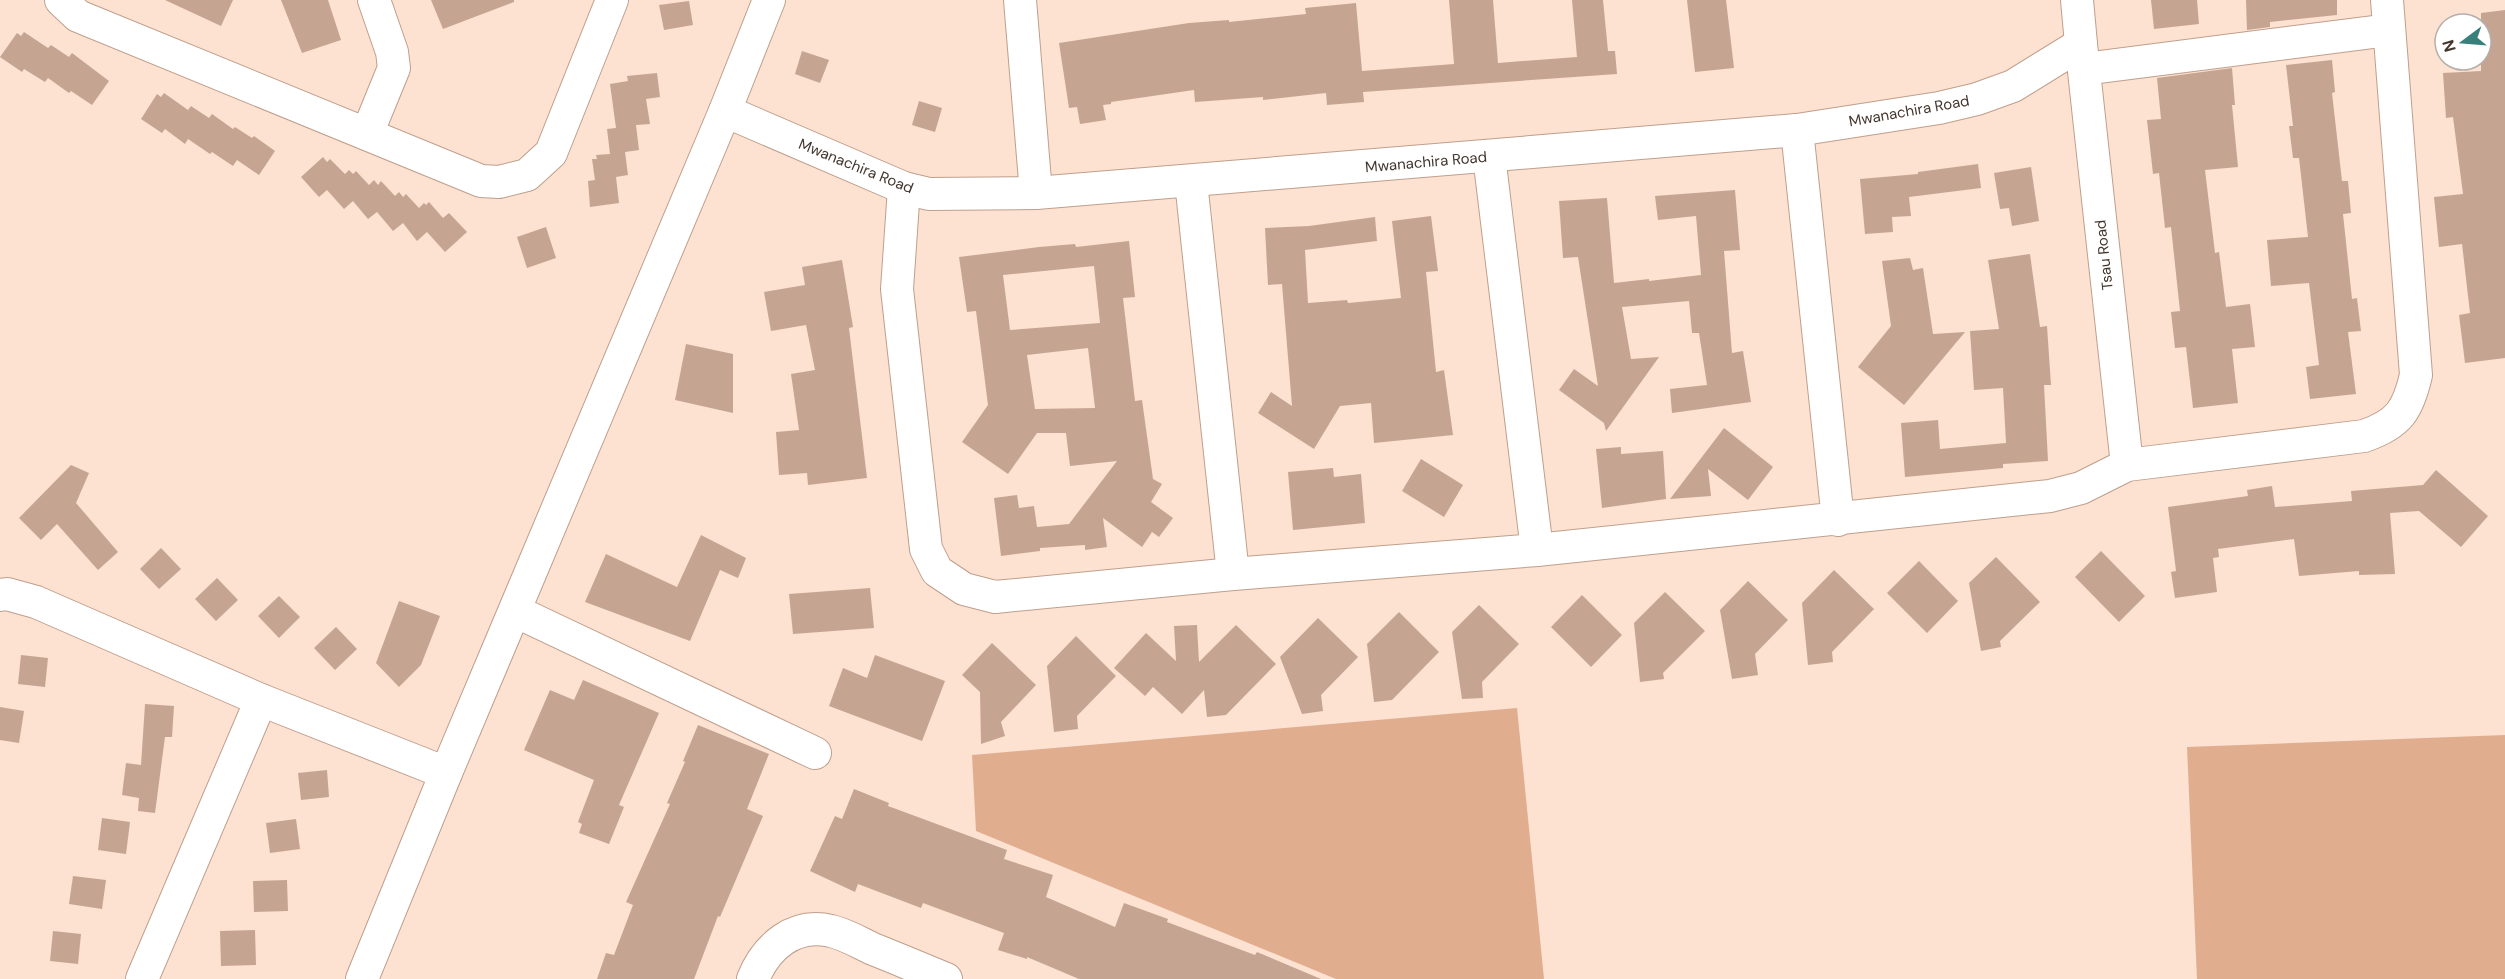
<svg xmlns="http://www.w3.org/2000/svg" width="2505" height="979" font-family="'DM Sans',sans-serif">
  <rect width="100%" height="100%" fill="#fde1d1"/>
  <g fill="#e0ae8f">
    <polygon points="1517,708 1544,979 1336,979 976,831 972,755"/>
    <polygon points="2505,735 2505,979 2197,979 2187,747"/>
  </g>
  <g fill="#c5a592" fill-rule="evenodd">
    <polygon points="165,0 233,0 221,26"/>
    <polygon points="281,0 328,0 341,40 302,53"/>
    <polygon points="431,0 514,0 514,2 443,29"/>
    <polygon points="1449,0 1493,0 1498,63 1577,57 1572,0 1603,0 1608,51 1615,51 1617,74 1363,92 1364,102 1327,105 1326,93 1263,100 1263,97 1195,102 1194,90 1111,102 1111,104 1103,105 1106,120 1080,124 1077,107 1069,108 1059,43 1189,23 1229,20 1229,22 1306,14 1305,8 1356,3 1362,71 1454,64"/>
    <polygon points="1687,0 1726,0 1734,68 1695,72"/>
    <polygon points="2151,0 2197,0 2199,24 2154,29"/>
    <polygon points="2246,0 2337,0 2337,15 2270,22 2270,27 2247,30"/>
    <polygon points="689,1 693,25 664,30 659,5"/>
    <polygon points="2505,10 2505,358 2465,363 2459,315 2470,313 2462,244 2439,247 2434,197 2463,194 2453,117 2446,118 2443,73 2481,71 2481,13"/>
    <polygon points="24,32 48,48 51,45 69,57 72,53 109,81 92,105 71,91 69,93 48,78 45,82 24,69 22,72 0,57 17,33 21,36"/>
    <polygon points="802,51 829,60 820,83 795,74"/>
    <polygon points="2332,60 2335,92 2332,93 2342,181 2348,181 2351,213 2343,214 2352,299 2357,298 2361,331 2348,332 2356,394 2310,399 2306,367 2319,365 2309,283 2271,286 2267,240 2308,237 2299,158 2293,158 2289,126 2293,126 2286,65"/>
    <polygon points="2232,68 2235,105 2232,105 2238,167 2205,170 2215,253 2219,252 2226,307 2250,304 2255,347 2232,349 2238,403 2193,408 2186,347 2175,348 2171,312 2180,311 2171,227 2165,228 2159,173 2153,174 2147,120 2161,119 2157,78"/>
    <polygon points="657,73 660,97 646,99 650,124 636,125 639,150 625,152 628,175 616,177 619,203 590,207 588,181 595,180 592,159 597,159 596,155 610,154 607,129 616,128 610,84 628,81 627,76"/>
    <polygon points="164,93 188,110 191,106 209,118 212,114 233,129 235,127 252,138 254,136 275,151 259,175 237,160 233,166 212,152 210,154 188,139 185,144 165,129 162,133 141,119 157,94 161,97"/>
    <polygon points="919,101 942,108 935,132 912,125"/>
    <polygon points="323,157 327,162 330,159 345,174 349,170 353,174 356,171 369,185 374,180 378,185 381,181 395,196 399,192 403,197 406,194 419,208 424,203 426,205 429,202 443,218 449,213 467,232 445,252 427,232 417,241 403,223 393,231 377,212 368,219 353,201 344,209 327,190 319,197 301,177"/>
    <polygon points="1978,164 1981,188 1909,197 1911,216 1892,217 1893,232 1865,234 1860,179 1918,174 1918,172"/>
    <polygon points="2031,167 2039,221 2012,226 2009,208 2000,209 1994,173"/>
    <polygon points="1735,190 1740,250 1724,251 1732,353 1743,351 1751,402 1672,413 1670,389 1707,385 1699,333 1692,333 1689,301 1622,307 1631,359 1659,357 1606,431 1604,423 1559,390 1574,369 1598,386 1578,257 1563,258 1559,201 1607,198 1614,283 1649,279 1649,281 1701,275 1696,216 1658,220 1655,196"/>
    <polygon points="1431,216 1438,271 1426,272 1436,372 1444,370 1453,435 1374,443 1371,403 1340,406 1314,449 1258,413 1271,392 1292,406 1282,284 1268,285 1265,228 1309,226 1375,217 1377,241 1305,250 1308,303 1347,300 1348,303 1401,298 1392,221"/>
    <polygon points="546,227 556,258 527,268 517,237"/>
    <path d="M1129,241L1135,297L1123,298L1135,401L1142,400L1153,479L1162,484L1151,502L1173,518L1159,537L1152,532L1142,547L1103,518L1107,547L1085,550V545L1040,548V551L1001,556L994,498L1017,495L1019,508L1034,506L1037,527L1069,524L1117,461L1070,466L1066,433H1037L1008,474L962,442L988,405L976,311L967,312L959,257L1039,247L1075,244L1076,247ZM1094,266L1100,323L1010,330L1003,275ZM1088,348L1095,408L1035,409L1027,355Z"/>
    <polygon points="2030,254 2040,327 2047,326 2051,385 2044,385 2048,461 2003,464 2003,468 1905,477 1901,423 1938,420 1940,449 2006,443 2003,388 1974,390 1970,331 1999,329 1988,260"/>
    <polygon points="1910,258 1913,270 1923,268 1933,334 1965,332 1904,405 1858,367 1891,326 1882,261"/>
    <polygon points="842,260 853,327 849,328 867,478 808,485 807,473 779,475 776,432 799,430 791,374 815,370 806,325 771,331 764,292 805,285 802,267"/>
    <polygon points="686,344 733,354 733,413 675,400"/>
    <polygon points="1724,428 1773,467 1748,500 1708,469 1711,496 1670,499"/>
    <polygon points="1621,447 1621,454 1663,451 1666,499 1602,508 1596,449"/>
    <polygon points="1421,459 1463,485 1444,517 1402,491"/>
    <polygon points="71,465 89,473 76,503 118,552 98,570 57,524 41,540 19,518"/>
    <polygon points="1333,468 1334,477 1361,474 1365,523 1293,530 1288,472"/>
    <polygon points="2436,470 2488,516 2461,547 2419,511 2390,513 2395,574 2359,575 2359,571 2299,576 2294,539 2218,549 2219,557 2213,558 2217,592 2175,598 2171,572 2176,571 2168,507 2248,496 2247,490 2272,486 2275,507 2352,501 2351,491 2423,485"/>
    <polygon points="701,535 746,558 738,578 720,570 690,641 585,602 606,554 677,587"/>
    <polygon points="161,548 181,569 159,589 140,569"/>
    <polygon points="2101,551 2145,596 2119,622 2075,577"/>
    <polygon points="1996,557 2040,602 2000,641 2001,647 1981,651 1969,583"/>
    <polygon points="1919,561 1958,601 1927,633 1887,593"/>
    <polygon points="1834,570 1874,609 1832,652 1833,662 1808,665 1802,603"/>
    <polygon points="217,578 238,600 216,621 195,599"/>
    <polygon points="1748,581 1788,620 1755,654 1758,675 1732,679 1720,610"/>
    <polygon points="870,588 874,628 793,634 789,594"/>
    <polygon points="1665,592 1705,631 1663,673 1664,679 1640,682 1634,623"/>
    <polygon points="1582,595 1622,635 1591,667 1551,627"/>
    <polygon points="279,596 300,617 279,638 258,616"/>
    <polygon points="399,601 440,616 421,665 399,687 376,663"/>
    <polygon points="1479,605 1519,644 1482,682 1483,698 1462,699 1452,632"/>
    <polygon points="1399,612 1439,652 1392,700 1374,702 1367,644"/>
    <polygon points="1318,618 1358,657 1321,695 1323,711 1302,714 1280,657"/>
    <polygon points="1197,625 1199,662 1236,625 1276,664 1226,715 1207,717 1204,690 1182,714 1153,687 1145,696 1114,668 1146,633 1176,661 1174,626"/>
    <polygon points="336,627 357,649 335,670 314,648"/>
    <polygon points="1076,636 1116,676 1077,716 1078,729 1054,732 1047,666"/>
    <polygon points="992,643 1036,685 1001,722 1005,736 981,744 980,692 962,675"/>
    <polygon points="21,655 48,658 45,687 18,684"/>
    <polygon points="875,655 945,681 922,741 829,706 843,668 867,678"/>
    <polygon points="583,680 659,713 619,805 624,807 609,844 579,833 582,824 578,822 594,780 524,750 550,690 574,700"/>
    <polygon points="145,704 174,706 172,737 165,737 155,813 138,811 139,798 122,795 126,763 141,765"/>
    <polygon points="0,707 24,711 19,743 0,740"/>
    <polygon points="698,725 769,754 747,809 763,816 720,917 718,916 694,979 597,979 606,953 614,955 633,905 626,902 670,804 667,803 685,762 683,761"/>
    <polygon points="327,770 329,797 301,800 298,773"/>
    <polygon points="854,789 889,803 888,806 1007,850 1004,859 1053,875 1046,897 1115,927 1124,903 1168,919 1167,922 1255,955 1257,952 1321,979 1079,979 1027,957 1027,959 998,950 1004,933 923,903 921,908 858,884 855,892 810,871 835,816 842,819"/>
    <polygon points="102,818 130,822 126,854 98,850"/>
    <polygon points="296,819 300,849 270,853 266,823"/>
    <polygon points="73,876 106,880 102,909 69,904"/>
    <polygon points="287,880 288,911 254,912 253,881"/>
    <polygon points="255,930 256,965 221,966 220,931"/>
    <polygon points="53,931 81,934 78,964 50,961"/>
  </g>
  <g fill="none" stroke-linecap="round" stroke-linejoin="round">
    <defs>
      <g id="minor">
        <polyline points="61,0 78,16 481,181 499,182 527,175 551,153 612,0"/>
        <polyline points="1020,0 1036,193"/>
        <polyline points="2081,44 2127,465"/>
        <polyline points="2084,69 2389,30"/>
        <polyline points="725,111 904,188 929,194 1036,193 1797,130 1939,108 1977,99 2013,86 2081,44 2077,0"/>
        <polyline points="1797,130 1838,520"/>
        <polyline points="367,134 394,68 392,52 374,0"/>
        <polyline points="1489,156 1537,550"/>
        <polyline points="1191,182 1233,574"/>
        <path d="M904,188L897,289L926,549L937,571L964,589L995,597L1233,574L1537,550L2050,496L2081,488L2127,465L2364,436C2399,424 2408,410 2416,375L2387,0"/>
        <polyline points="0,595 7,594 36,602 261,700 446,773"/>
        <polyline points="515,611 815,753"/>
        <polyline points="142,979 261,700"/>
        <polyline points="362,979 446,773 725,111 769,0"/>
        <path d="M753,979C766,947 794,922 831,931C845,934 860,943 873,949C898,959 922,969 946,979"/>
      </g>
    </defs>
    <use href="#minor" stroke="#bf9f8c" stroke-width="34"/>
    <use href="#minor" stroke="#fff" stroke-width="32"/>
  </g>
  <g text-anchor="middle" stroke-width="4.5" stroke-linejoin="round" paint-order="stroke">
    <g font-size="15" fill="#43362e" stroke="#fff">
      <text transform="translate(1909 111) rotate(-10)" y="5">Mwanachira Road</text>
      <text transform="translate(1426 162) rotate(-5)" y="5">Mwanachira Road</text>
      <text transform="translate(856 166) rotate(22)" y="5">Mwanachira Road</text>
      <text transform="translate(2104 255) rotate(-96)" y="5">Tsau Road</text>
    </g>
  </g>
  <g transform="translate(2463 42) rotate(254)"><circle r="28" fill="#ffffff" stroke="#b4afab" stroke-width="1.5"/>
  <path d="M0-4.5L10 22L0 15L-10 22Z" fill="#37807c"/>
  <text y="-9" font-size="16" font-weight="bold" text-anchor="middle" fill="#43362e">N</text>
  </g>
</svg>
